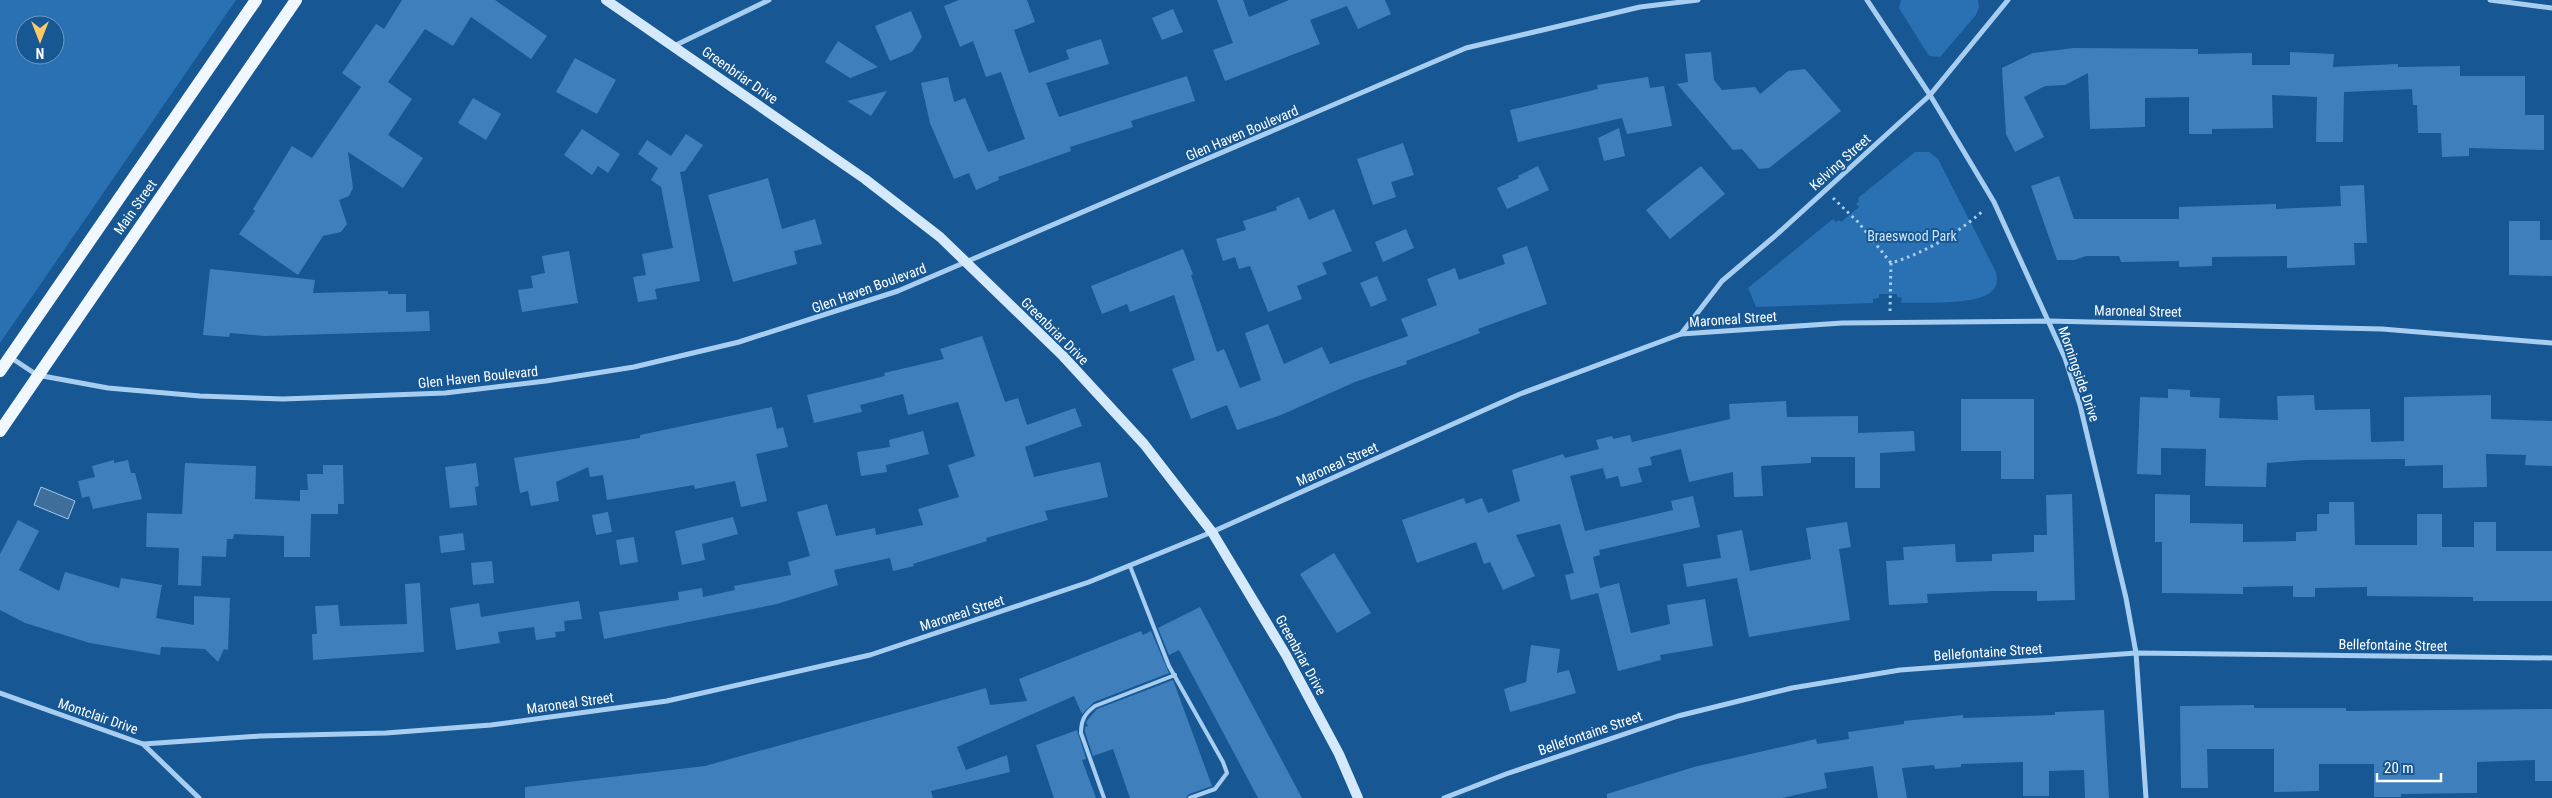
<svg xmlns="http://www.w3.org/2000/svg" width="2552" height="798" font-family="'Roboto Condensed',sans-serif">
  <rect width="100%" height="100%" fill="#165794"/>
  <g fill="#2a71b3" fill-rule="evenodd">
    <path d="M0,0H236L0,343ZM25,25H55V55H25Z"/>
    <polygon points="1901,0 1978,0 1979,7 1976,15 1940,57 1929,56 1899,8"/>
    <path d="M1915,152H1929L1938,159L1996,272C1997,278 1998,285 1993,290C1980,306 1922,302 1901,303L1902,298L1897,297V294H1879V298L1873,299V303L1756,307L1748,288L1833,219L1836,222L1839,220L1841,222L1859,207L1856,204L1859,201L1858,198Z"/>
  </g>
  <polygon fill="#406e9a" stroke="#99caf3" points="41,487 75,501 68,519 34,505"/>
  <g fill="#3f80bc">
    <polygon points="402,0 495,0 547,36 531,59 471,17 453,46 425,29 388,82 412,99 388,135 423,158 403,188 348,152 353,188 349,196 339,200 347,224 341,232 323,236 298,275 239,234 255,211 253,209 292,146 312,158 361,87 342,73 376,24 384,29"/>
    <polygon points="959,0 1027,0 1035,22 1014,30 1029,73 1069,59 1066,50 1101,39 1109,64 1046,83 1059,117 1187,76 1195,101 1131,121 1133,127 1070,147 1071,151 998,177 999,180 976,190 969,173 954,179 930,123 921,83 948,77 954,102 965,98 988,152 1025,139 1001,72 986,77 973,41 960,47 944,6"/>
    <polygon points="1217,0 1243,0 1249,17 1289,0 1385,0 1391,14 1358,29 1347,6 1310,20 1320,44 1225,81 1213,50 1233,43"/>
    <polygon points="1173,9 1183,32 1162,40 1152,18"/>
    <polygon points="911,11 922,37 912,52 890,61 875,26"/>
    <polygon points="838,41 878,67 850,78 825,62"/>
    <polygon points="2074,48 2198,49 2198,54 2252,53 2252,65 2290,65 2290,52 2334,54 2333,67 2398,64 2398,67 2460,66 2460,76 2525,76 2525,115 2544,115 2544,150 2469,148 2469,156 2442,157 2441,133 2418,133 2417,105 2413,105 2412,89 2344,92 2343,142 2316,142 2317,97 2272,95 2273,128 2212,129 2212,134 2189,134 2189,97 2145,98 2145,127 2090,129 2088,73 2065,85 2045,86 2024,97 2044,137 2015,152 2006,134 2002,68 2033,53"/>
    <polygon points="1711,52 1714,80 1722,90 1755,87 1760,94 1788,71 1805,69 1841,111 1769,168 1759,169 1742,149 1733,150 1677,84 1688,82 1685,54"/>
    <polygon points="575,58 616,80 597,114 556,92"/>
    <polygon points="1648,77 1650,88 1664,86 1672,126 1627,134 1622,118 1518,142 1510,110 1598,89 1597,85"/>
    <polygon points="887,91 871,116 847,101"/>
    <polygon points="473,98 501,114 486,140 458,123"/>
    <polygon points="1619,128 1625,156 1604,161 1598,138"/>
    <polygon points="582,129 620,154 608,173 598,166 592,175 564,155"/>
    <polygon points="686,134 703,145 685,171 680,172 700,281 655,289 657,299 638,302 633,277 646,275 642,254 673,248 661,187 651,180 658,168 638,154 647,140 671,156"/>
    <polygon points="1403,143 1414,175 1391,182 1396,197 1373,205 1357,159"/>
    <polygon points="1538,166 1549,190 1507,209 1497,188 1519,178 1518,176"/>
    <polygon points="1701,166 1725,194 1670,239 1646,210"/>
    <polygon points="2059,176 2074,219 2179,219 2179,207 2276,204 2276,209 2341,206 2340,186 2364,185 2367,243 2354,243 2355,265 2287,268 2287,256 2212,257 2212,266 2179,267 2179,261 2121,262 2119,256 2086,256 2074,260 2057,260 2031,186"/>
    <polygon points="768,178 782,229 815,219 822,244 794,251 797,264 733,282 708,195"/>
    <polygon points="1299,197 1309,220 1334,209 1352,251 1322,263 1327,274 1297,286 1302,299 1268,312 1250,266 1239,269 1235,257 1223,261 1216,239 1246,230 1243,221 1277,210 1276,207"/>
    <polygon points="2509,221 2540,221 2540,240 2552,240 2552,276 2509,275"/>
    <polygon points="1406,229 1414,248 1383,262 1375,242"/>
    <polygon points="1527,246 1547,304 1478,329 1480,333 1406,361 1407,364 1355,382 1281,415 1237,430 1227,405 1191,419 1172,369 1195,360 1174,295 1130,312 1127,304 1102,314 1091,286 1183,249 1193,274 1191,275 1217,352 1224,349 1240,388 1261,380 1245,333 1268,324 1284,364 1322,347 1330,364 1408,336 1401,319 1437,305 1427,279 1455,268 1459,280 1505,264 1502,255"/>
    <polygon points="569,251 578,303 522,312 518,290 533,288 531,276 545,273 542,256"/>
    <polygon points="210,269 315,280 313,293 388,291 388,294 406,294 406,312 429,311 430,331 264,336 230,333 229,337 203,335"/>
    <polygon points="1377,276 1387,300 1371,307 1360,283"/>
    <polygon points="982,336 1005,402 1018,398 1027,425 1075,408 1082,426 1025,447 1034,477 1100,462 1108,497 1045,511 1048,520 986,538 987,541 913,564 914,566 893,571 890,558 834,570 838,585 777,604 604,639 599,612 679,600 678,592 702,588 703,597 735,590 734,586 791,575 788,562 810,556 797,512 827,504 836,536 875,528 876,535 923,525 918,509 959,497 948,465 975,456 958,402 908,415 903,394 860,405 862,412 814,423 807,395 885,376 884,373 944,359 940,349"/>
    <polygon points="2168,389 2190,390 2190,397 2220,398 2219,418 2278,420 2277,396 2314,395 2315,410 2370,409 2371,442 2404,441 2404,397 2491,395 2491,419 2552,421 2552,466 2525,465 2526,455 2486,454 2487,487 2443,488 2443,465 2405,466 2405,459 2307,460 2267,463 2266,487 2205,486 2206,449 2161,448 2161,475 2137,474 2140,397 2168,398"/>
    <polygon points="1961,399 2034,399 2034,479 2001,479 2001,451 1961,451"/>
    <polygon points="1786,401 1787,417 1858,416 1858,433 1914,431 1915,451 1880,453 1880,488 1855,488 1855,457 1811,457 1811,463 1761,466 1763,496 1734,497 1733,472 1689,482 1681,449 1650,457 1652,465 1638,468 1642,482 1621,487 1618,476 1606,479 1603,468 1570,476 1585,531 1673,510 1671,501 1693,496 1700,527 1599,550 1600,555 1593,557 1600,588 1619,583 1631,633 1670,624 1667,605 1705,599 1713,646 1660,655 1661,660 1618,671 1598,593 1571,600 1565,575 1574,573 1560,524 1516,535 1535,576 1503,590 1490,562 1484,564 1476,542 1417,563 1402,520 1464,498 1466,504 1482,498 1488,513 1520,501 1512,470 1563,454 1565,458 1599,449 1596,440 1612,436 1613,439 1630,435 1632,442 1730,419 1729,404"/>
    <polygon points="772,407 777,429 783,427 788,447 756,454 767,501 741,507 735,481 695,489 694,485 607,500 603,475 590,477 588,467 556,482 559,501 531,506 528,491 520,493 514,458 640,438 640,435"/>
    <polygon points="923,431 929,454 886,465 887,472 861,476 857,452 890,447 889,440"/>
    <polygon points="114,460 114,463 128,460 131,473 135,473 142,499 93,509 89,496 82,498 78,481 95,477 92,466"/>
    <polygon points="185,463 256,466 255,499 300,501 300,490 308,490 307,474 323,474 323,465 343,465 344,504 338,504 338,514 311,514 310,557 284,557 284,536 234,534 233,539 227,539 226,557 202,556 201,586 178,585 179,548 146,547 147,513 182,514"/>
    <polygon points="476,463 479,486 475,487 477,505 450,508 445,467"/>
    <polygon points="2072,494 2075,600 2037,601 2037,591 1993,591 1927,594 1928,603 1889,605 1886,561 1904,560 1903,547 1955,544 1956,562 1992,561 1992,554 2034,552 2034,535 2047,535 2046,495"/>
    <polygon points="2155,494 2190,495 2190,523 2243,524 2243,542 2296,541 2296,532 2317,531 2317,514 2329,514 2329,502 2354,502 2355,545 2417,545 2417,514 2442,514 2442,547 2474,547 2474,522 2496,522 2496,551 2552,551 2552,601 2473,601 2473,597 2367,596 2367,587 2315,588 2315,597 2293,597 2293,586 2243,587 2243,594 2162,593 2162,542 2155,542"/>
    <polygon points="608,512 612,532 596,535 592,515"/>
    <polygon points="733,517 738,534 702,544 705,560 682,565 675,531"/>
    <polygon points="18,520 39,531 19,570 59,591 65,572 119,588 121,578 162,585 156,618 194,625 194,596 230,598 228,650 224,649 218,662 205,649 161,647 160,655 90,643 25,623 0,610 0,554"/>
    <polygon points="1847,522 1851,547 1839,549 1850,620 1749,637 1737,578 1687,587 1683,564 1721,558 1717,535 1742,530 1750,571 1811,559 1806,528"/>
    <polygon points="463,533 465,550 441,553 439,536"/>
    <polygon points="634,537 638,562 620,565 616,540"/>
    <polygon points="1334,553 1371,613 1337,633 1300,574"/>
    <polygon points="492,561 494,583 473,585 471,563"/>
    <polygon points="420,583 424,652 313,660 312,634 317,634 315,606 338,605 340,626 407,624 405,584"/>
    <polygon points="579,601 582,619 564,621 565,631 555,632 556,637 536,640 534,627 498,632 500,643 456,650 450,608 479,603 481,617"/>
    <polygon points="1200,607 1302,798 1258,798 1179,650 1169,655 1158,628"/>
    <polygon points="1141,631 1143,635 1151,631 1169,673 1094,702 1082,714 1074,696 957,747 966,770 1007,755 1010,772 931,791 933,798 525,798 525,787 705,766 986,688 990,705 1027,701 1019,679"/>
    <polygon points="1531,645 1560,649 1557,673 1569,670 1576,693 1510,712 1504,689 1526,682"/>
    <polygon points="1173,680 1212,786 1189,794 1186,798 1130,798 1113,749 1093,756 1085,732 1085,727 1088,726 1086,722 1097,709"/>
    <polygon points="2254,705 2254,708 2346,708 2346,711 2552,709 2552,781 2535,781 2535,760 2477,762 2477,793 2401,794 2401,797 2374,797 2374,764 2319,764 2319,791 2274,792 2274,749 2207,749 2208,788 2181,788 2180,706"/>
    <polygon points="2104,710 2109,798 2085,798 2084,770 2049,771 2049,796 2023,796 2023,762 1961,764 1961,767 1935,769 1934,765 1902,768 1907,798 1878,798 1873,766 1824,773 1827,788 1782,798 1607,798 1607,794 1694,767 1816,739 1817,744 1849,739 1848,732 1904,724 1904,721 1963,715 1963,718 2055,715 2055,712"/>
    <polygon points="1077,730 1086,759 1082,760 1096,798 1054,798 1036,745"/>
  </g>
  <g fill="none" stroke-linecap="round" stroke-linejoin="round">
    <g stroke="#a7cef1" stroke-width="3" stroke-dasharray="2.5 4" stroke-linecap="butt">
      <polyline points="1833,198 1858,222 1891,263"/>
      <path d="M1890,311L1891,263C1925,253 1958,233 1984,210"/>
    </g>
    <g stroke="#a7cef1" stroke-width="4">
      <polyline points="1130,566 1169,666 1223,762 1227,773 1215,789 1190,798"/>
      <path d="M1104,798L1081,733C1081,721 1084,714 1095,706L1175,675"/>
    </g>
    <g stroke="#a7cef1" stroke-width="5">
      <polyline points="1867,0 1930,95 1994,202 2065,358 2080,405 2126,598 2136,653 2146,798"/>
      <polyline points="2490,0 2552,8"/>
      <polyline points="674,46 769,0"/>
      <polyline points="1681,334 1722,281 1775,236 1930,95 2008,0"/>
      <polyline points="10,357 37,375 108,388 200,396 283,399 445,393 546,381 634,367 739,342 898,291 1466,48 1640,7 1698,0"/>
      <polyline points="0,693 143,744 199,798"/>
      <polyline points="143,744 260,736 386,733 491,725 667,701 870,655 1089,582 1212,532 1520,394 1681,334 1842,323 2049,321 2382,329 2552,343"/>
      <polyline points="1444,798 1506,774 1678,716 1792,688 1900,670 2136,653 2552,658"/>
    </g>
    <polyline stroke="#d5e9fc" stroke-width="10" points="606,0 865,179 940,237 1063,356 1144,444 1212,532 1286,655 1339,754 1358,798"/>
    <g stroke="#f1f7ff" stroke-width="12">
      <polyline points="0,371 256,0"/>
      <polyline points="0,431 296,0"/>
    </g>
  </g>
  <g text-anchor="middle" stroke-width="4" stroke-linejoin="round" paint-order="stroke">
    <g font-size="14" fill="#fff" stroke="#165794">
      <text transform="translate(740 75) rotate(35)" y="5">Greenbriar Drive</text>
      <text transform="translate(1242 133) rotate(-23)" y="5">Glen Haven Boulevard</text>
      <text transform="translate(1840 162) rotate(-42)" y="5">Kelving Street</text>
      <text transform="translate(135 207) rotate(-55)" y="5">Main Street</text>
      <text transform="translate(869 288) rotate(-20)" y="5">Glen Haven Boulevard</text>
      <text transform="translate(2138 311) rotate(1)" y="5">Maroneal Street</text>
      <text transform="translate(1733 319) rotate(-4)" y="5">Maroneal Street</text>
      <text transform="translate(1055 331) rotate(45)" y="5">Greenbriar Drive</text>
      <text transform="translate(2079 374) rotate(71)" y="5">Morningside Drive</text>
      <text transform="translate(478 377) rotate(-6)" y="5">Glen Haven Boulevard</text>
      <text transform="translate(1337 464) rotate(-24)" y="5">Maroneal Street</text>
      <text transform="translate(962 613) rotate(-18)" y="5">Maroneal Street</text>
      <text transform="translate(2393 645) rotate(1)" y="5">Bellefontaine Street</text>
      <text transform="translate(1988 652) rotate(-4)" y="5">Bellefontaine Street</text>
      <text transform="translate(1301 655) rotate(61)" y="5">Greenbriar Drive</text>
      <text transform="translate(570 703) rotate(-8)" y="5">Maroneal Street</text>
      <text transform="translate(98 716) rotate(19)" y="5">Montclair Drive</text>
      <text transform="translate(1590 733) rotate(-19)" y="5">Bellefontaine Street</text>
    </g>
    <g font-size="14" fill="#cee6fc" stroke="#165794">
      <text x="1912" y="241">Braeswood Park</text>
    </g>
  </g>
  <g transform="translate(40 40) rotate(180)"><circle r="24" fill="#165794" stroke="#739abf"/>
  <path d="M0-4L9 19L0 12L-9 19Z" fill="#ffc867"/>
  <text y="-8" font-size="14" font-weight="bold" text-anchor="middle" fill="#ffffff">N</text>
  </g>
  <path d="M2377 773v8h64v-8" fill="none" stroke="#ffffff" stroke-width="2.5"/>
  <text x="2384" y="773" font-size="15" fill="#ffffff" stroke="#165794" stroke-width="4" paint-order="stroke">20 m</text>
</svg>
